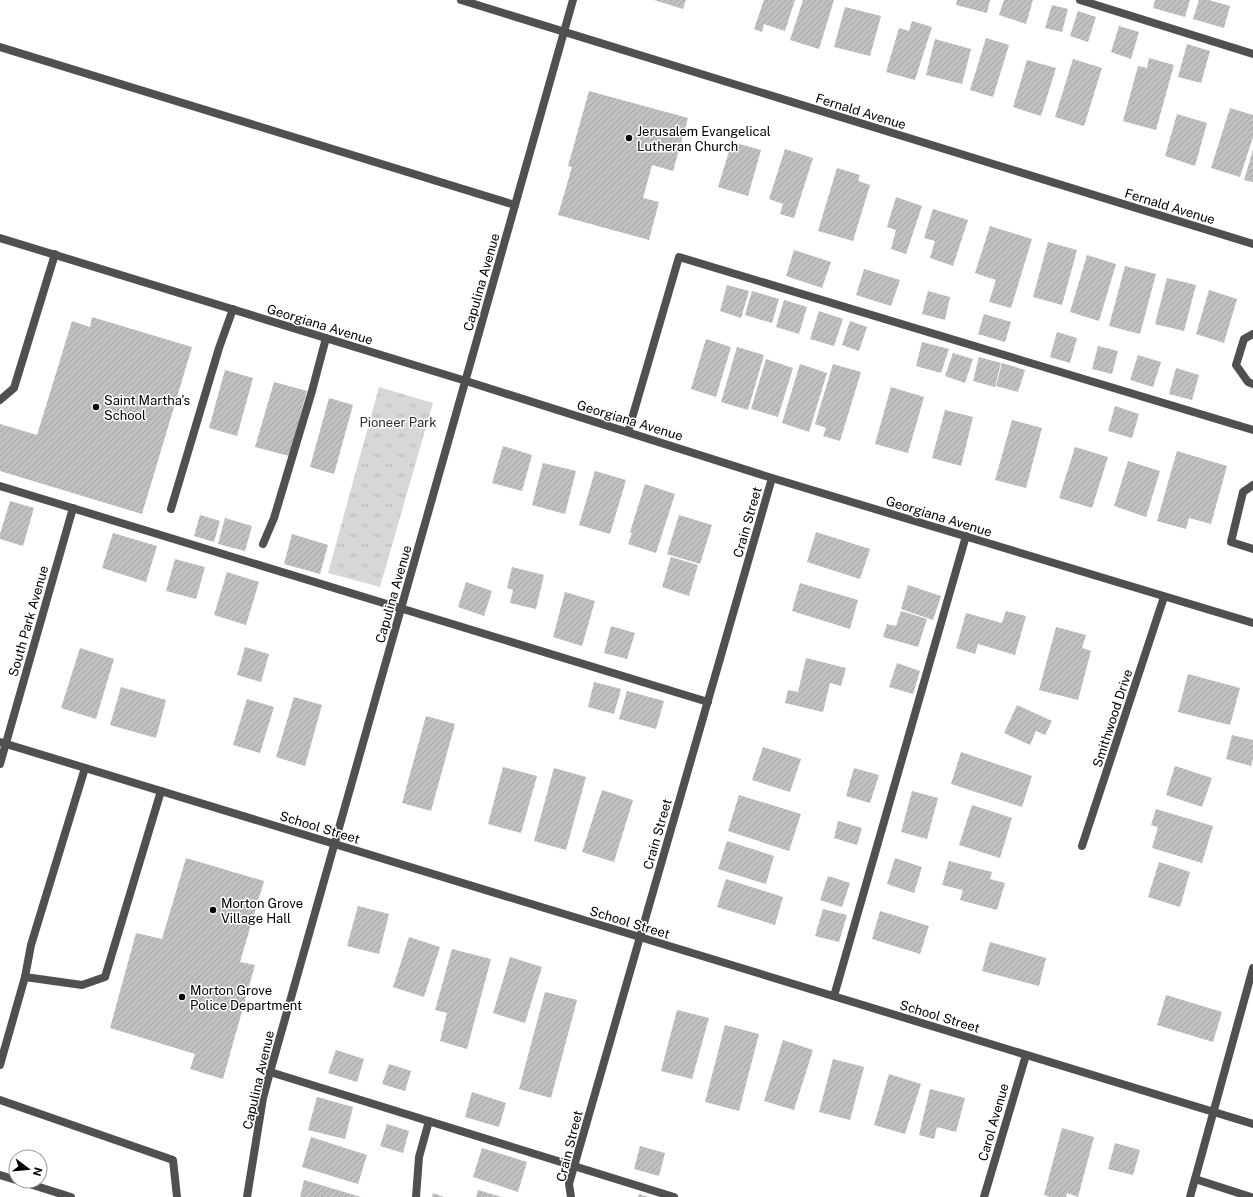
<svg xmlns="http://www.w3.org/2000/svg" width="1253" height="1197" font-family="'Public Sans',sans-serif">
  <defs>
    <pattern id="park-tufts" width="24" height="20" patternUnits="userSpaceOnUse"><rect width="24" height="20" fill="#d7d7d7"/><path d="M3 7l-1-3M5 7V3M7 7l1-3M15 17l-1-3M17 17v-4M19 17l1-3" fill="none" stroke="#b7b7b7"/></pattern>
    <pattern id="building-hatch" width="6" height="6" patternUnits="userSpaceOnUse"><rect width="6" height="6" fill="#c0c0c0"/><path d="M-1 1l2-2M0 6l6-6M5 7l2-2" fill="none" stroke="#a3a3a3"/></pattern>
  </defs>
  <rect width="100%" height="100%" fill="#fff"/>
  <polygon fill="url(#park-tufts)" points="379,387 433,403 380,587 328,573"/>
  <g fill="url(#building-hatch)">
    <polygon points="654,0 686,0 683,9"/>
    <polygon points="764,0 795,0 785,31 764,24 762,32 754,29"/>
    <polygon points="803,0 834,0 819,49 790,40"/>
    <polygon points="957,0 990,0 987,13 956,5"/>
    <polygon points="1004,0 1033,0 1026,24 999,15"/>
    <polygon points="1155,0 1190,0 1185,17 1153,8"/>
    <polygon points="1199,0 1209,0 1230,6 1224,28 1193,19"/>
    <polygon points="1052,5 1068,9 1062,32 1045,28"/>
    <polygon points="845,7 881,16 870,56 834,47"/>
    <polygon points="1078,11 1096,17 1088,42 1070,36"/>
    <polygon points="912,21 932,27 915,80 886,72 899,28 909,31"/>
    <polygon points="1119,26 1139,32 1131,59 1111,52"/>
    <polygon points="986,38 1009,45 993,97 970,90"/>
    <polygon points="935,39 971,49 962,84 926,75"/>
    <polygon points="1187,44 1210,51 1201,83 1178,77"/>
    <polygon points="1149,58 1174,65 1156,130 1123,121 1138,66 1147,68"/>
    <polygon points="1073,59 1102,68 1084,126 1055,117"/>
    <polygon points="1027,60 1056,68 1041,116 1013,107"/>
    <polygon points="589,91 688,118 673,171 652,165 643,198 659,202 649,240 558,215 572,167 568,166"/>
    <polygon points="1230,108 1253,115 1253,137 1240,177 1211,168"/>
    <polygon points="1177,114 1207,123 1195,166 1165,156"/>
    <polygon points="732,142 761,150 748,196 718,187"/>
    <polygon points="785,149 813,158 794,218 780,214 783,204 769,199"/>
    <polygon points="1253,150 1253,182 1244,180"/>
    <polygon points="837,168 860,175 858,181 870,185 853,241 818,231"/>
    <polygon points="896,197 922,206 906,254 891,249 896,230 887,227"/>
    <polygon points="933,209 968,220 953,266 930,258 935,241 924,238"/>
    <polygon points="990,226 1032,239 1011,308 989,302 996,280 975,273"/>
    <polygon points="1048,242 1077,250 1062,305 1033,297"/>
    <polygon points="794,250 831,262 822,288 786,276"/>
    <polygon points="1087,255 1116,264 1099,321 1070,312"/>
    <polygon points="1125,266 1156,274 1140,334 1109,326"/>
    <polygon points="864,269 900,280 891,306 856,295"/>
    <polygon points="1167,278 1196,285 1184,331 1155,324"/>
    <polygon points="727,285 749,291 741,318 720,311"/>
    <polygon points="1209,290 1237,299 1224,343 1196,334"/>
    <polygon points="752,291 779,299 772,323 745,315"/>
    <polygon points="928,291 950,297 945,320 922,314"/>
    <polygon points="784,300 807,307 799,334 776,327"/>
    <polygon points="819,311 843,319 834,346 810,339"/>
    <polygon points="984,314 1011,322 1005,342 978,334"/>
    <polygon points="92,317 192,347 142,514 0,471 0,424 37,435 72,321 90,327"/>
    <polygon points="850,321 867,327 859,351 842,345"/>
    <polygon points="1057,332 1077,338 1070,363 1050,357"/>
    <polygon points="706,339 731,347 716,397 691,389"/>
    <polygon points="922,342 949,349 941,373 916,366"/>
    <polygon points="1098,346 1118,351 1112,374 1092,369"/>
    <polygon points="737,347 764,355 748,410 721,402"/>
    <polygon points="953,353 973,359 965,383 945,376"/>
    <polygon points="1138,355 1161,362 1153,387 1130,380"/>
    <polygon points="979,357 1001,363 995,387 973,381"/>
    <polygon points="766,359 793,368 778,417 751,409"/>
    <polygon points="1002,363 1025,370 1018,392 996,386"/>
    <polygon points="800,364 827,373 809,432 782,423"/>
    <polygon points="833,364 861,372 840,441 823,436 826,428 815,424"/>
    <polygon points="1176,368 1199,375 1192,400 1169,394"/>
    <polygon points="225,370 253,378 237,436 209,428"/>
    <polygon points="274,382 307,391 289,456 255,447"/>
    <polygon points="891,387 924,397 908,453 875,444"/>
    <polygon points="329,398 353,405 334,474 310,467"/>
    <polygon points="1115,406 1139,414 1132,438 1108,431"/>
    <polygon points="945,410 973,417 961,466 932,458"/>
    <polygon points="1012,420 1042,428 1026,488 995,480"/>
    <polygon points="503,446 532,455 522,491 492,483"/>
    <polygon points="1075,447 1108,457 1092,508 1059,498"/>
    <polygon points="1177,451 1227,466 1211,524 1189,518 1186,529 1157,521"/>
    <polygon points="1128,461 1160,471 1146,517 1114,506"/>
    <polygon points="543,463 576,471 565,514 532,505"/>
    <polygon points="595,471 626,480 610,534 579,525"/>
    <polygon points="645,484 675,494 656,553 628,544 632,533 630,532"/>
    <polygon points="10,501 34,508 23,546 0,539 0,534"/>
    <polygon points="200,515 220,521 214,542 194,536"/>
    <polygon points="679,515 712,525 700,564 667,554"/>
    <polygon points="225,518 252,526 245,551 218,544"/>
    <polygon points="816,532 870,549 860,579 807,562"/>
    <polygon points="113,533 157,546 146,582 102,568"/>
    <polygon points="292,534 328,545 320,574 284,564"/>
    <polygon points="671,557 698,565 689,596 662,587"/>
    <polygon points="175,559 205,567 196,599 166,591"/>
    <polygon points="512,567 544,575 536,609 510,603 513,590 507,588"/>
    <polygon points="227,572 259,582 246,625 214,615"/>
    <polygon points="466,582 492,591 484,616 458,607"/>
    <polygon points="800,583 858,600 850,629 792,611"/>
    <polygon points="908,585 941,596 933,620 901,609"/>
    <polygon points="565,592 595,601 582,646 553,637"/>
    <polygon points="901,611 927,619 918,647 883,637 887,624 896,626"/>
    <polygon points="1006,611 1026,616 1015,655 978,644 975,654 956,648 966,613 1002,623"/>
    <polygon points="611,626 635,633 627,659 604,653"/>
    <polygon points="1056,627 1086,635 1082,648 1091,651 1078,700 1039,690"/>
    <polygon points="245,647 269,654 261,682 237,675"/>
    <polygon points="80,648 114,659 96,719 61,708"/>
    <polygon points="806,658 846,668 841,686 830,683 823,712 785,703 788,690 798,692"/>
    <polygon points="897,663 920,671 913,694 889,687"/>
    <polygon points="1188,674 1240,688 1230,725 1178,712"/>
    <polygon points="594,682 621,689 614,714 588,707"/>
    <polygon points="121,687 166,700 156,738 110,725"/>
    <polygon points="627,691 664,701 656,729 619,719"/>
    <polygon points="294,697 322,705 305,766 276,757"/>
    <polygon points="247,699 274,707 260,753 233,745"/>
    <polygon points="1017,705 1052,721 1045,735 1036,731 1030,745 1004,733"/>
    <polygon points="426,716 455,724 431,811 402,803"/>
    <polygon points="1232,735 1253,740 1253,759 1251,766 1226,759"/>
    <polygon points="763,747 801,759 790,792 752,780"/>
    <polygon points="961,752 1032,776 1022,807 951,784"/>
    <polygon points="1175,766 1212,778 1202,807 1166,795"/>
    <polygon points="503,767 537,776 521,833 488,824"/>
    <polygon points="554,768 586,777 566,850 534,841"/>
    <polygon points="854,768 879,775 870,803 846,796"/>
    <polygon points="602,790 633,800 614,862 582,852"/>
    <polygon points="912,791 938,798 927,839 901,832"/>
    <polygon points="739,795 801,814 789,851 728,831"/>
    <polygon points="972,805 1012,818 1000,858 959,845"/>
    <polygon points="1156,809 1213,826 1202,863 1152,848 1158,827 1151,825"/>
    <polygon points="838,821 862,828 857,845 834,838"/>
    <polygon points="727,841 774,856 766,884 718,869"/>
    <polygon points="186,858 264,881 240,962 255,965 223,1079 190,1069 195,1054 110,1028 136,933 162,939"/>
    <polygon points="895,858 922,867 914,893 887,884"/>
    <polygon points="949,861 992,872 990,879 1005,883 997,910 960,900 963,890 942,885"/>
    <polygon points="1159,862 1190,872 1180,907 1148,897"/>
    <polygon points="828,876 850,883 842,907 820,900"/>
    <polygon points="726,879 783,897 775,925 717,907"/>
    <polygon points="358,906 389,914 379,954 347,946"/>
    <polygon points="823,909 847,915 839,942 815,936"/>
    <polygon points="880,911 929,926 920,954 872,939"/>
    <polygon points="409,937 440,947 424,997 393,987"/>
    <polygon points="990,942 1046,958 1039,986 982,971"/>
    <polygon points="452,949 491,959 467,1049 440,1041 447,1013 435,1010"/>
    <polygon points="510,957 542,967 525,1023 493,1013"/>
    <polygon points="545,992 577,1000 551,1098 519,1089"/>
    <polygon points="1166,995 1222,1012 1213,1042 1157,1025"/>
    <polygon points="677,1010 709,1018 692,1079 661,1071"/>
    <polygon points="725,1025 759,1034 739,1111 705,1102"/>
    <polygon points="783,1040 813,1050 794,1110 764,1101"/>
    <polygon points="336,1050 364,1059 357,1082 328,1073"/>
    <polygon points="833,1059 864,1067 850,1120 819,1112"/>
    <polygon points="389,1064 411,1071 405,1091 382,1084"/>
    <polygon points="889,1074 921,1084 905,1134 874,1125"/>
    <polygon points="930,1089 965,1098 956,1132 937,1127 934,1139 919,1135"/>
    <polygon points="472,1092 506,1103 499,1127 465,1117"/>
    <polygon points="317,1097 353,1107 345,1139 308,1130"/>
    <polygon points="387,1124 409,1131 403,1153 380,1146"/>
    <polygon points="1062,1128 1094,1137 1078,1197 1067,1193 1066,1197 1050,1197 1044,1195"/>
    <polygon points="311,1137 367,1155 358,1184 302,1167"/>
    <polygon points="1115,1143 1140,1150 1133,1175 1108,1169"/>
    <polygon points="640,1146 665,1153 659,1176 634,1169"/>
    <polygon points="482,1148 527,1162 518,1192 473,1177"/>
    <polygon points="304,1180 361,1197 300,1197"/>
    <polygon points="478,1190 502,1197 476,1197"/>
    <polygon points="433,1193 444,1197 432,1197"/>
    <polygon points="639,1194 648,1197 638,1197"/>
  </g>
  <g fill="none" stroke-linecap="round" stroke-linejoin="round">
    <g stroke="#505050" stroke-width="8">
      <polyline points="1080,0 1253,54"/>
      <polyline points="0,47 515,205"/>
      <polyline points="1253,334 1244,339 1236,365 1248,382 1253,384"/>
      <polyline points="0,400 14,388 55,254"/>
      <polyline points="628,432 679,257 1253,430"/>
      <polyline points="1253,485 1243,492 1231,542 1253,549"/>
      <polyline points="0,486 708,702"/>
      <polyline points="171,509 219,348 233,309"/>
      <polyline points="263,544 274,518 312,391 326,338"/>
      <polyline points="85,768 31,945 25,977 82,985 105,977 161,791"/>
      <polyline points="834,996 966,536"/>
      <polyline points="0,1065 25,977"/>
      <polyline points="270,1072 674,1197"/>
      <polyline points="0,1100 173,1160 177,1197"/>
      <polyline points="0,1175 16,1180"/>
      <polyline points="1195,1179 1251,1197"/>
      <polyline points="20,1181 71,1197"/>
      <polyline points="416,1197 419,1157 429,1121"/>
      <polyline points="1190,1197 1253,968"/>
    </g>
    <g stroke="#505050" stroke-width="8">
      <polyline points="461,0 1253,244"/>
      <polyline points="0,238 466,381 772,478 1253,623"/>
      <polyline points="0,742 1253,1124"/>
      <polyline points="0,764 73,508"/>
      <polyline points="1082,846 1164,597"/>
      <polyline points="247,1197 263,1098 270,1072 573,0"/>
      <polyline points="571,1197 569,1184 772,478"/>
      <polyline points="984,1197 1026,1055"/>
    </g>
  </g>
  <g fill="#000" stroke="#fff" stroke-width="1.5">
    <circle cx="629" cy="138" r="4"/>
    <circle cx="96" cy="407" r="4"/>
    <circle cx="213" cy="910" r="4"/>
    <circle cx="182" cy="997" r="4"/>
  </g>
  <g text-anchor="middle" stroke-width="3" stroke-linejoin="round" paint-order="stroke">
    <g font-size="13" fill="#000" stroke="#fff">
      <text transform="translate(861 111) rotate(17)" y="5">Fernald Avenue</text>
      <text transform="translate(1170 206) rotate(17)" y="5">Fernald Avenue</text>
      <text transform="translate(481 282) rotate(-74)" y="5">Capulina Avenue</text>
      <text transform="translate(320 324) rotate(17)" y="5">Georgiana Avenue</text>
      <text transform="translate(630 420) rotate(17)" y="5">Georgiana Avenue</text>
      <text transform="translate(939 516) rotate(17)" y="5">Georgiana Avenue</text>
      <text transform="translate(747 522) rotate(-74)" y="5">Crain Street</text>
      <text transform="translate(393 594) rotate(-74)" y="5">Capulina Avenue</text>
      <text transform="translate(28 621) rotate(-74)" y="5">South Park Avenue</text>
      <text transform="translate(1112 718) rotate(-72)" y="5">Smithwood Drive</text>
      <text transform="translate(320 827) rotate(17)" y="5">School Street</text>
      <text transform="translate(657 834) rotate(-74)" y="5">Crain Street</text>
      <text transform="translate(630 922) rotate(17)" y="5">School Street</text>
      <text transform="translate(940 1016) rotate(17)" y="5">School Street</text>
      <text transform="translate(258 1080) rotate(-77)" y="5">Capulina Avenue</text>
      <text transform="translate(993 1122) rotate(-74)" y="5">Carol Avenue</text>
      <text transform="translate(569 1146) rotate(-76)" y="5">Crain Street</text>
    </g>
    <g font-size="13" fill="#000" stroke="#fff" text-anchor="start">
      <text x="637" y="136">Jerusalem Evangelical<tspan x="637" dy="15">Lutheran Church</tspan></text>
      <text x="104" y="405">Saint Martha's<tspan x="104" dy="15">School</tspan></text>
      <text x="221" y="908">Morton Grove<tspan x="221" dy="15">Village Hall</tspan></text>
      <text x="190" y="995">Morton Grove<tspan x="190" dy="15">Police Department</tspan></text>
    </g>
    <g font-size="13" fill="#2e2e2e" stroke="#fff">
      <text x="398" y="427">Pioneer Park</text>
    </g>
  </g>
  <g transform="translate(28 1169) rotate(106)"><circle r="19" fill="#ffffff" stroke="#999999"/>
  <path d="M0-3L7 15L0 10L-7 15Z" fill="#000000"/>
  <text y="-6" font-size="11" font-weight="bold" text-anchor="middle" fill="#000000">N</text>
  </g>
</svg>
